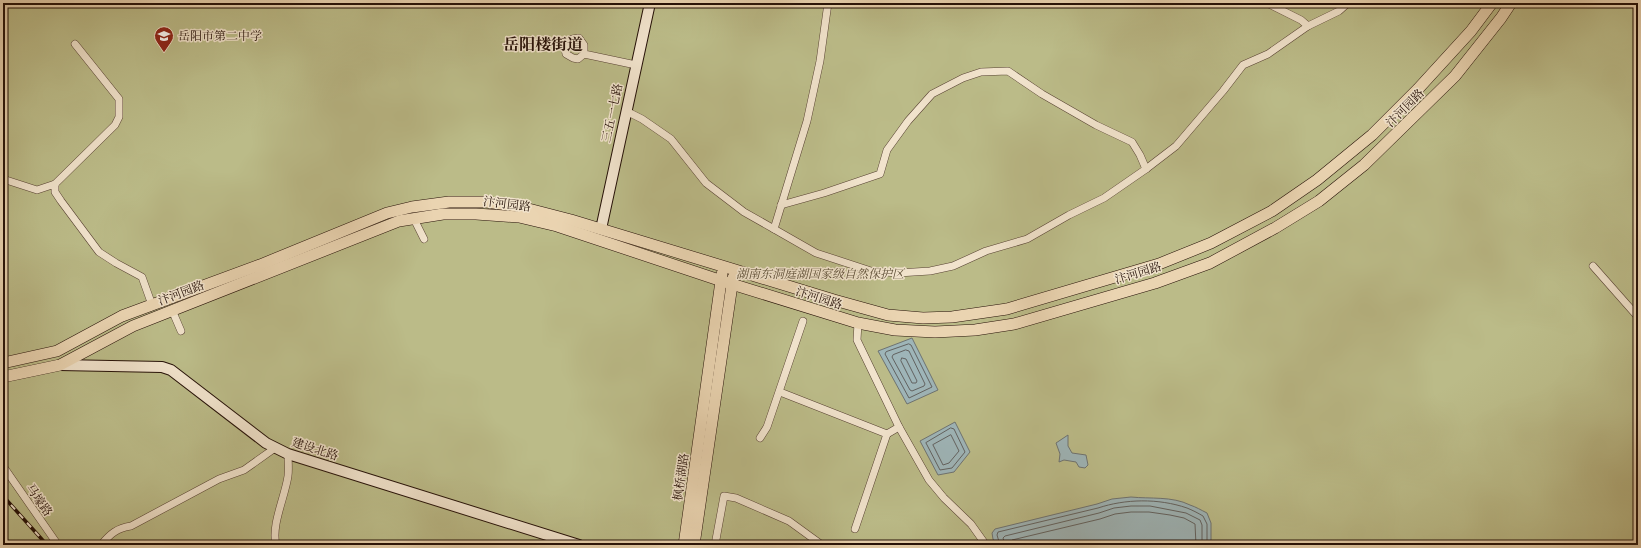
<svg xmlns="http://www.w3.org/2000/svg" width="1641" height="548" font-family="Vollkorn,'Noto Serif SC',serif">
  <rect width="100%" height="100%" fill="#ead4b1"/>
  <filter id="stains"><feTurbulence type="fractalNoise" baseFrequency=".005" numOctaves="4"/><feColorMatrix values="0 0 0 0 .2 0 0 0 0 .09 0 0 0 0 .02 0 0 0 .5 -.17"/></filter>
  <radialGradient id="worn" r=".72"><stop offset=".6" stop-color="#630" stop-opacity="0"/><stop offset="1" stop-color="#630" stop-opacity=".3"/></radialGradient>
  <rect fill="#bb8" stroke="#706648" x="3" y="3" width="1635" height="542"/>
  <g fill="#9eb5b8" stroke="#6e7371">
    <polygon points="912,338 938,390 907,404 878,351"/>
    <polygon points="955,422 970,452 954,472 938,475 920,441"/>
    <polygon points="1068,435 1068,446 1072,453 1086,455 1088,465 1085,468 1079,467 1076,462 1064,460 1059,462 1060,454 1056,443"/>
    <path d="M1131,497C1150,499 1172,496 1190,505C1196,507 1201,510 1207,513L1211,523V545H996L993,539L992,533L995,529L1097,504L1112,499Z"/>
  </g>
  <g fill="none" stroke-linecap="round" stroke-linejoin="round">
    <g stroke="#626260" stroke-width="1">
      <polygon points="909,344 911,345 932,387 909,398 885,354 886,352"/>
      <polygon points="906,350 909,351 925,384 924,386 912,391 910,390 892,357 893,355"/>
      <polygon points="902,358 906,359 917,381 916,383 912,383 901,361"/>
      <polygon points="951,428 954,429 965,452 952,468 940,470 926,443"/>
      <polygon points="951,435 959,451 949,463 943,465 933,445"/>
      <path d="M1000,545L997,535L998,532L1098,508C1125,499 1158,498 1187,508C1192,510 1198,513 1203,516L1207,524V545"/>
      <polyline points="1005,545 1003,538 1005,536 1099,513 1114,508 1131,506 1150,506 1186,513 1200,520 1202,525 1202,545"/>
      <polyline points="1011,545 1012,540 1100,519 1115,514 1131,512 1149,512 1170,515 1184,518 1195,524 1196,545"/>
    </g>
    <defs>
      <g id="street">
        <polyline points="1267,3 1301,20 1308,26"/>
        <polyline points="584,54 584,45 579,38 572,39 564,44 566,54 573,58 578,59 584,54 636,65"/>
        <polyline points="626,111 642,119 671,139 706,183 744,212 774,229 807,121 820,61 828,3"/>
        <polyline points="3,179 37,190 55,184 55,192 61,201 99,252 116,263 142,277 152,305"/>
        <polyline points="55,184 115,125 119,117 119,99 75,44"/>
        <polyline points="781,205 824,193 880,174 887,150 908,121 932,94 963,78 981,72 1008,71 1042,94 1096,125 1132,142 1140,155 1146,169"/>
        <polyline points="414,219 424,239"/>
        <polyline points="774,229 816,253 871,271 898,273 930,271 953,266 986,251 1027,239 1069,215 1104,198 1146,169 1176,146 1223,91 1243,65 1268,54 1308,26 1339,11 1348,3"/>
        <polyline points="1593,266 1638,317"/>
        <polyline points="172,310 181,331"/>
        <polyline points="858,323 857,340 899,427 929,480 944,498 971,524 986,545"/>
        <polyline points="780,392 887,434 899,427"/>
        <polyline points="760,438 767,427 803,321"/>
        <polyline points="3,466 58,545"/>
        <polyline points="855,529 887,434"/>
        <path d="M101,545C110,534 117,528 131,526L219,479L244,470L275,448"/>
        <path d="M276,545C271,525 285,497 288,476C289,469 288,461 288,454"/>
        <polyline points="715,545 724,496 736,498 789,521 822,545"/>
      </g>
      <g id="secondary">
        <polyline points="601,229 650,3"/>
        <polyline points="60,365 162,367 171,370 266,443 288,454 579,545"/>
      </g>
      <g id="primary">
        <polyline points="3,363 57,351 122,316 260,265 387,213 412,207 449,202 486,202 517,206 571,220 834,300 888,315 923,318 952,317 1007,309 1159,264 1211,243 1272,211 1317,180 1372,135 1418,89 1471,31 1492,3"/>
        <polyline points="3,377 60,365 133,326 399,221 443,214 476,214 519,217 557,226 722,281 858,323 895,330 935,332 975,330 1014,324 1155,283 1210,263 1275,228 1319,201 1364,165 1455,76 1501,18 1511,3"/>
        <polyline points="684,545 722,274"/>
        <polyline points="694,545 733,278"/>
      </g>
    </defs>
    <use href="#street" stroke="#564132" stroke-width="8"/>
    <use href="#secondary" stroke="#251007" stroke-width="12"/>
    <use href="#primary" stroke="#251007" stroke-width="12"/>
    <use href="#street" stroke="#f1e3cc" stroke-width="7"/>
    <use href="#secondary" stroke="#f1e3cc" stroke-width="10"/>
    <use href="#primary" stroke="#ead4b1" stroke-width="11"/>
    <defs>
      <g id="rail">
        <polyline points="3,496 47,545"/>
        <polyline points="3,537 9,545"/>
      </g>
    </defs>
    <use href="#rail" stroke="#251007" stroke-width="3.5"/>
    <use href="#rail" stroke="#f1e3cc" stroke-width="2" stroke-dasharray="6" stroke-linecap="butt"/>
  </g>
  <defs>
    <symbol id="school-pin" viewBox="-11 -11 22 30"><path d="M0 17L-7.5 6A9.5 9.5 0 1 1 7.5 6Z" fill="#8f2418" stroke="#f1e3cc"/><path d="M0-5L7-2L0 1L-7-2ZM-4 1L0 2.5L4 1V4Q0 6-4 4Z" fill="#fff"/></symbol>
  </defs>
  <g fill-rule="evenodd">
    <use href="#school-pin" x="153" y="25" width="22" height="30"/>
  </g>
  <g text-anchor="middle" stroke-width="3" stroke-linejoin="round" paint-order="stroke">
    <g font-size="12" fill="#251007" stroke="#f1e3cc" text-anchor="start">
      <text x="178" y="40">岳阳市第二中学</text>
    </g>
    <g font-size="12" fill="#251007" stroke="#f1e3cc">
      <text transform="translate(1405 108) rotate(-45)" y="4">汴河园路</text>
      <text transform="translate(612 113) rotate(-78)" y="4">三五一七路</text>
      <text transform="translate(507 204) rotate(7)" y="4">汴河园路</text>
      <text transform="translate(1138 273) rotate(-17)" y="4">汴河园路</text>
      <text transform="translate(181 293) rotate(-21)" y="4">汴河园路</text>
      <text transform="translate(819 298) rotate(18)" y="4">汴河园路</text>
      <text transform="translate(315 449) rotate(18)" y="4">建设北路</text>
      <text transform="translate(681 477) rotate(-82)" y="4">枫桥湖路</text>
      <text transform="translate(39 500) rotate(55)" y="4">马壕路</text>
    </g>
    <g font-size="12" font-style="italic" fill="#5a4c34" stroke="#f1e3cc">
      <text x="820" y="278">湖南东洞庭湖国家级自然保护区</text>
    </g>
    <g font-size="16" font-weight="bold" fill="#251007" stroke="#f1e3cc">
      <text x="543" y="50">岳阳楼街道</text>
    </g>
  </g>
  <rect width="1641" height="548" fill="none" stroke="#ead4b1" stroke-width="16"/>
  <rect x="4" y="4" width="1633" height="540" fill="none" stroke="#251007" stroke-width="2"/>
  <rect x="8" y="8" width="1625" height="532" fill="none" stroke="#251007"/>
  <rect width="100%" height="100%" filter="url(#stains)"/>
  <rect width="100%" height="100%" fill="url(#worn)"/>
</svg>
